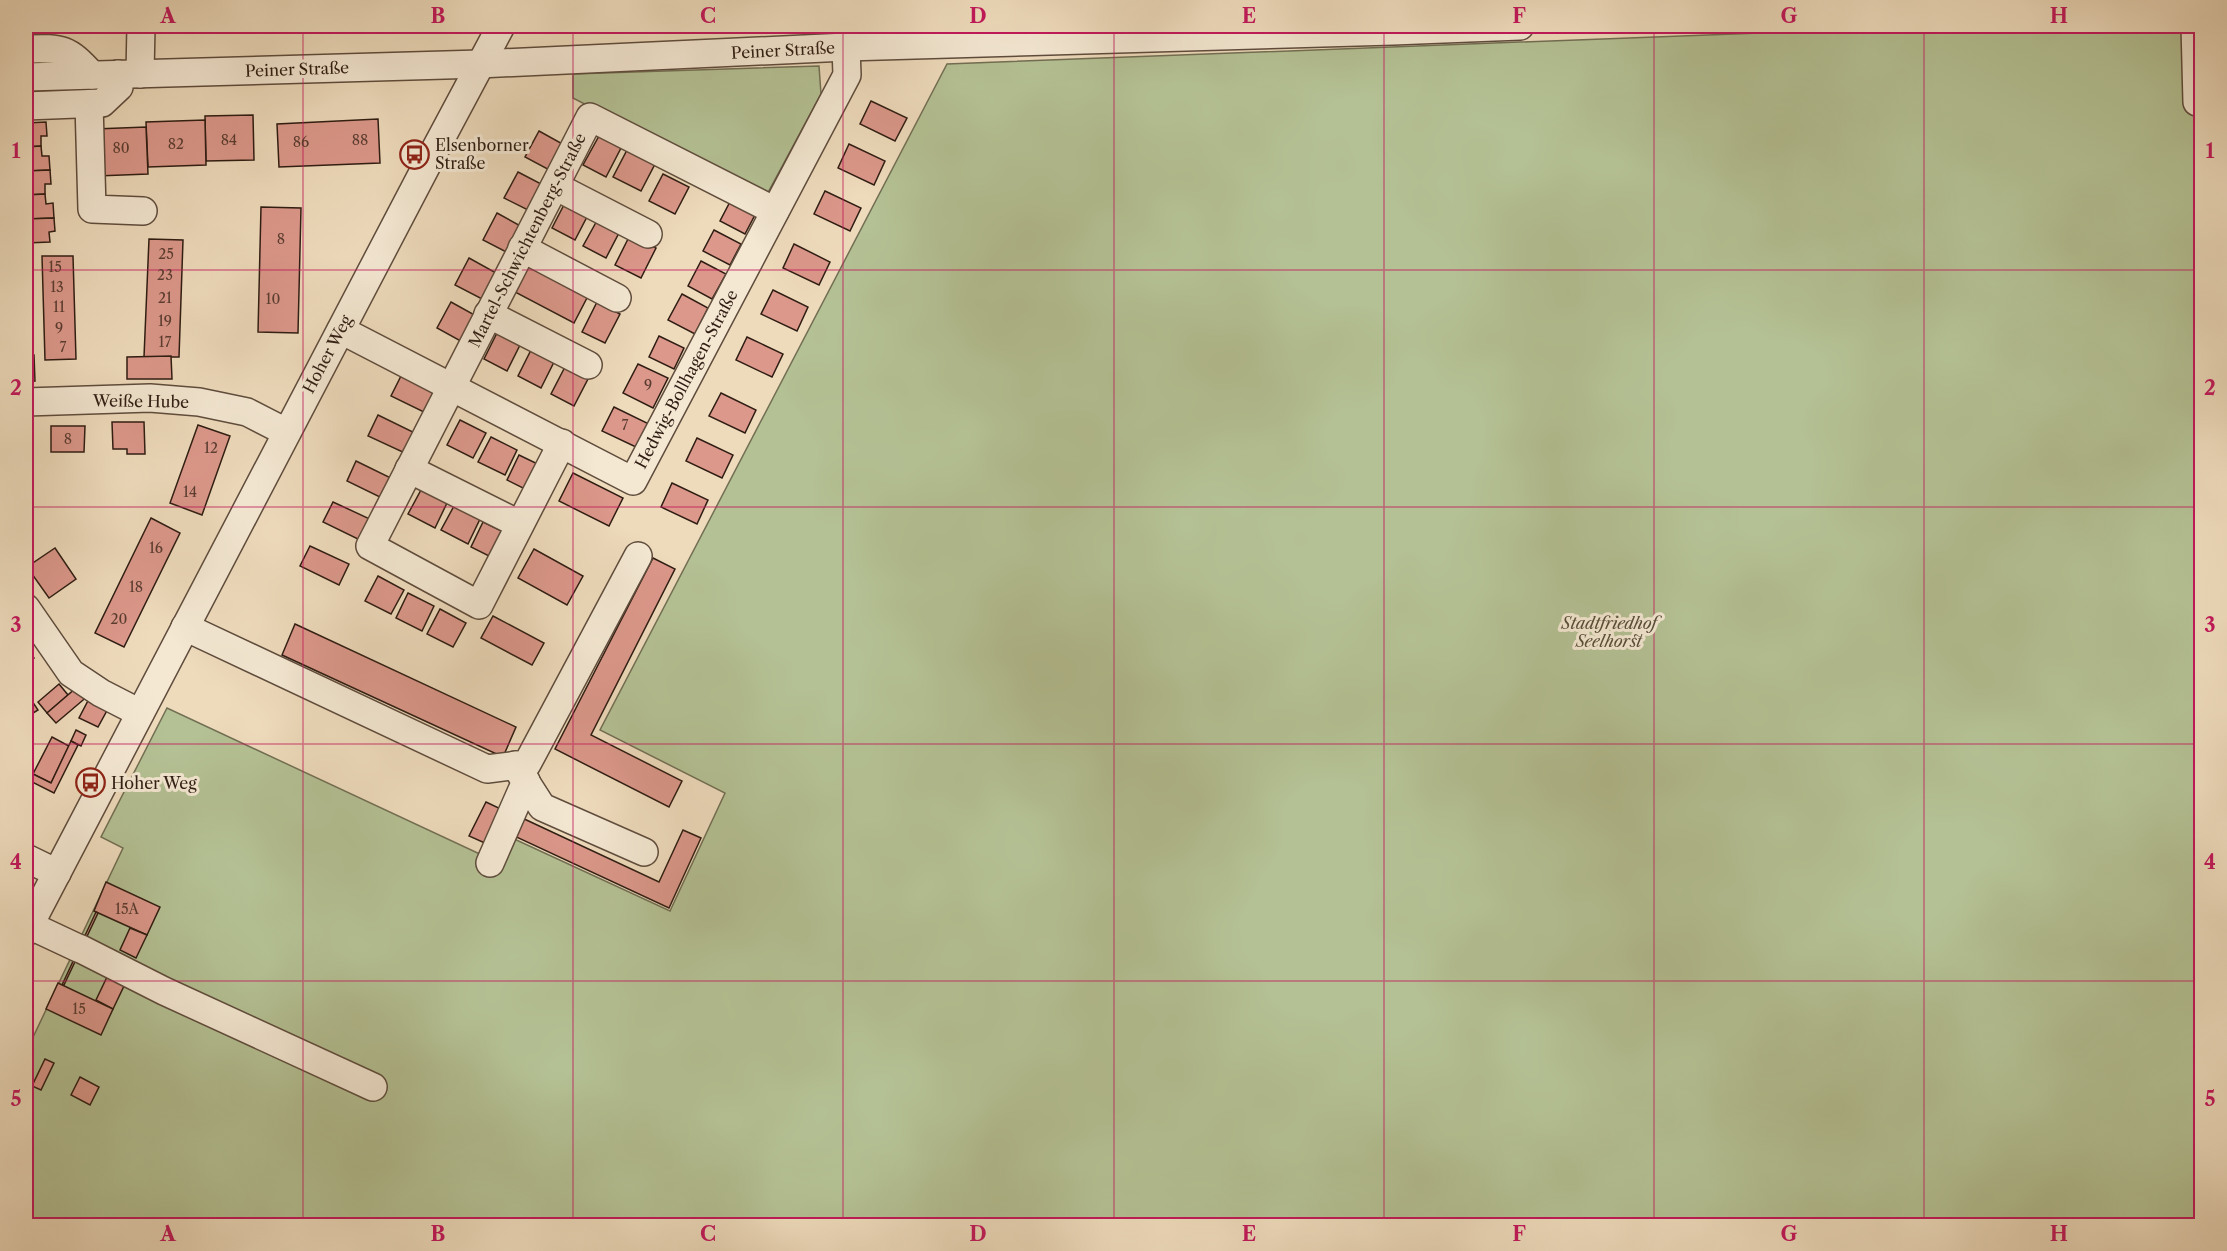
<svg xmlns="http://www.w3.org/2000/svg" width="2227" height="1251" font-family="'Libre Caslon Text',serif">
  <rect width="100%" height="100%" fill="#eedbbc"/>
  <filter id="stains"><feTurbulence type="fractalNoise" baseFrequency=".00333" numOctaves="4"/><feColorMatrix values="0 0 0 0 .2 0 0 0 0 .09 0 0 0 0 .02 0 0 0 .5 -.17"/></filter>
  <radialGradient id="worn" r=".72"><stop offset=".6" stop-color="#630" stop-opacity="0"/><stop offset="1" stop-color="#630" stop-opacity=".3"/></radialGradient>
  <g fill="#b4c194" stroke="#726f54" stroke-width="1.5">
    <polygon points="1941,26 2201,26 2201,1225 26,1225 26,1052 123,848 101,837 167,708 484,856 497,831 670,911 725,793 600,730 947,64"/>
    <polygon points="819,66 821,94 765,198 573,98 573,74"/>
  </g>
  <g fill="#dc988b" stroke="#2f1d13" stroke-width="1.5">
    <polygon points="36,26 67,26 67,30 36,31"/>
    <rect x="308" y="26" width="26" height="5"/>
    <polygon points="871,101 907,118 895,141 860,124"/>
    <polygon points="253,115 254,160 206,161 205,116"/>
    <polygon points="378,119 380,163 279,167 277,124"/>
    <polygon points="205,120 206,165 148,167 146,122"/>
    <polygon points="46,122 47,136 41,136 41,146 26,147 26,123"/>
    <polygon points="146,127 148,174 97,176 95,129"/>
    <polygon points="539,131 568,147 555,173 525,157"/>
    <polygon points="599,136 621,148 606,177 583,165"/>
    <polygon points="849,144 885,161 874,185 838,168"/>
    <polygon points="41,146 42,156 49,156 50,170 26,171 26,147"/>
    <polygon points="627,150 655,164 641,191 613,177"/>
    <polygon points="50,170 51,184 45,184 45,194 26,195 26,171"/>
    <polygon points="518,172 547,187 534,213 504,198"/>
    <polygon points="663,174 689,187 675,214 649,201"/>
    <polygon points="825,191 861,208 850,231 814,214"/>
    <polygon points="45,194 46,204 53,203 54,218 26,219 26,195"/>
    <polygon points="732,198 757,211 745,234 720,221"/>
    <polygon points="567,199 590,211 575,240 552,228"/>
    <polygon points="261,207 301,208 298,333 258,332"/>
    <polygon points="497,213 526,229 512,255 483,240"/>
    <polygon points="599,217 621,229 606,258 583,246"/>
    <polygon points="54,218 55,231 49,232 50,242 26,243 26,219"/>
    <polygon points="714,230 741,244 730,265 703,251"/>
    <polygon points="630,235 656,248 641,278 615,265"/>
    <polygon points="149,239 183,240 179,357 144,357"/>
    <polygon points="794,244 830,262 819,285 783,268"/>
    <polygon points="42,256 73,256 76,359 45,360"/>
    <polygon points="469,258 498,274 484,300 455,285"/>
    <polygon points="531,261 590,292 574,323 515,292"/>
    <polygon points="701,261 726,274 712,299 688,286"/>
    <polygon points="773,290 808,307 797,331 761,314"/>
    <polygon points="682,294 708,308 695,334 668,320"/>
    <polygon points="451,302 480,318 466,344 437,328"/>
    <polygon points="597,302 620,314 605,343 582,332"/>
    <polygon points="499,329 522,341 507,371 484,359"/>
    <polygon points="659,336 684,348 674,369 649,357"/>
    <polygon points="747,337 783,354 772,377 736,360"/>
    <polygon points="533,346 556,358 541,388 518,376"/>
    <polygon points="34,355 35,381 26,382 26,356"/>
    <polygon points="171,356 172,379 127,379 127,357"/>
    <polygon points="638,364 668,378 653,408 623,393"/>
    <polygon points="566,365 589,377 574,406 551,394"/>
    <polygon points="401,376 440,395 430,415 391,396"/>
    <polygon points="721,393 756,410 745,433 709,416"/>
    <polygon points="614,407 649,424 638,448 602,431"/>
    <polygon points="378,415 417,434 407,454 368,436"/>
    <polygon points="460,420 486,433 473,458 447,445"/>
    <polygon points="112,422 144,422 145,454 127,454 127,449 113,449"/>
    <polygon points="198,425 230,436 202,515 170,503"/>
    <polygon points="51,426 85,426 84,452 51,452"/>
    <polygon points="491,437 517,450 505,475 478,462"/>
    <polygon points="697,438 733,455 722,478 686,461"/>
    <polygon points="519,455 546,468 533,493 507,480"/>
    <polygon points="356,461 395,480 386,500 347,481"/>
    <polygon points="573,473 623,498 609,526 559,501"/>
    <polygon points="672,483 708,500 697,524 661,507"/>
    <polygon points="421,490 447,503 435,528 408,514"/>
    <polygon points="333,502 372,520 362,541 323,522"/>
    <polygon points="454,506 480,519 468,544 441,530"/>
    <polygon points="151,518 180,533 124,647 95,633"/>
    <polygon points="483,522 510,535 497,560 471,547"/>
    <polygon points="310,546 349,564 339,585 300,566"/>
    <polygon points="55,548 76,579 49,598 27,567"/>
    <polygon points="534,549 583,576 567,605 518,578"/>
    <polygon points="653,558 675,569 591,735 682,781 669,807 555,749"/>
    <polygon points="378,576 404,590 391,614 365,601"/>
    <polygon points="408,593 434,606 422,631 396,618"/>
    <polygon points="440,609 466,623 453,647 427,634"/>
    <polygon points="493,616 544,643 532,665 481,638"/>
    <polygon points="295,624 516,727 503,757 282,655"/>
    <polygon points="26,646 34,658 26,664"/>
    <polygon points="59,684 68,695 47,713 38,702"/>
    <polygon points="76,688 89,695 56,723 47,713"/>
    <polygon points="26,692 38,710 30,715 26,709"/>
    <polygon points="91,695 110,705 98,727 79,718"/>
    <polygon points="26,725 33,736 26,751"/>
    <polygon points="76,730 86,735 81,746 71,741"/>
    <polygon points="52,737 69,746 51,783 33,774"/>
    <polygon points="71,741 78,745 54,793 30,781 33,774 51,783"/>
    <polygon points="486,802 503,810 487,844 469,836"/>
    <polygon points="520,817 659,882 683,830 701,838 669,908 512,835"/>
    <polygon points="106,882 160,907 147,935 94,911"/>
    <polygon points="96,912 98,913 64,985 62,985"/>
    <polygon points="130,928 147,935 136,958 120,950"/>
    <polygon points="107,977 124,986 113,1009 96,1000"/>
    <polygon points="58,983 113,1009 101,1035 46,1009"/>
    <polygon points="45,1059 54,1063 41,1090 32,1086"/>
    <polygon points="80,1077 99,1087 90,1105 71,1095"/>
  </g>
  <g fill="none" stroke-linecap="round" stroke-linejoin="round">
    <defs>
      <g id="minor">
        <polyline points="2195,26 2197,102"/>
        <path d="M26,49C61,48 67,47 92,75"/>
        <polyline points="140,74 141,26"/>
        <polyline points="26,77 480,64 846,47 1393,31 1520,26"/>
        <polyline points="89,104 92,209 143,211"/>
        <polyline points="26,106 102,103 119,87 118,74"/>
        <polyline points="555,186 648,234"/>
        <polyline points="522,248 617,298"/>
        <polyline points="488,314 588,365"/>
        <polyline points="341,330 633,481 847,75 846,47"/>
        <polyline points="26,402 150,398 199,402 247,412 286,432"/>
        <polyline points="562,443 479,605 370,546 590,117 775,211"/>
        <polyline points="409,469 519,524"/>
        <polyline points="26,608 71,673 101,693 140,713"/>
        <polyline points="185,627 487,769 527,764 638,556"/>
        <polyline points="515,765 542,807 644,852"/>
        <polyline points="26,858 57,873"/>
        <polyline points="490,863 526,781"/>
        <polyline points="29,925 78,948"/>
        <polyline points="26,932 429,161 501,26"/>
        <polyline points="81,949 164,991 373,1087"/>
      </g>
    </defs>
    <use href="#minor" stroke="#5f4c3d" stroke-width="30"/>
    <use href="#minor" stroke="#f4e8d3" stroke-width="27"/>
  </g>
  <path fill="none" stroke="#c2185b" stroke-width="1.5" stroke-opacity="0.55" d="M303,26V1226M573,26V1226M843,26V1226M1114,26V1226M1384,26V1226M1654,26V1226M1924,26V1226M26,270H2202M26,507H2202M26,744H2202M26,981H2202"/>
  <defs>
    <symbol id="bus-ring" viewBox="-11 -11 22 22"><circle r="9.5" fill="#f4e8d3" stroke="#8f2418" stroke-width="1.5"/><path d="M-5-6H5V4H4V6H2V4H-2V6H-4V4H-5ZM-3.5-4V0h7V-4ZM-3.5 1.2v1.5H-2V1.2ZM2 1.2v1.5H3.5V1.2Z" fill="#8f2418"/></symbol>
  </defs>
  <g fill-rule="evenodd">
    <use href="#bus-ring" x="398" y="138" width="33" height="33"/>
    <use href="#bus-ring" x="74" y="766" width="33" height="33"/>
  </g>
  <g text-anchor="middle" stroke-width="6" stroke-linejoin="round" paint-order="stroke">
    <g font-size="14" fill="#5a3c31">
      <text x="229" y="145">84</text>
      <text x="360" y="145">88</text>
      <text x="301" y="147">86</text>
      <text x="176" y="149">82</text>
      <text x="121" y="153">80</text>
      <text x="281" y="244">8</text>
      <text x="166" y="259">25</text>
      <text x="55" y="272">15</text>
      <text x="165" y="280">23</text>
      <text x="57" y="292">13</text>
      <text x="165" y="303">21</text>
      <text x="273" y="304">10</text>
      <text x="59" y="312">11</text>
      <text x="165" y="326">19</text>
      <text x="59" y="333">9</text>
      <text x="165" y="347">17</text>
      <text x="63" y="352">7</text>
      <text x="648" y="390">9</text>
      <text x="625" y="430">7</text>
      <text x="68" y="444">8</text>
      <text x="211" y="453">12</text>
      <text x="190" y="497">14</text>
      <text x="156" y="553">16</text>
      <text x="136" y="592">18</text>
      <text x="119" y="624">20</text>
      <text x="127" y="914">15A</text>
      <text x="79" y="1014">15</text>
    </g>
    <g font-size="16" fill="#2f1d13" stroke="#f4e8d3">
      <text transform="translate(783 50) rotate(-3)" y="6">Peiner Straße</text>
      <text transform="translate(297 69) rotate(-2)" y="6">Peiner Straße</text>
      <text transform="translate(527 240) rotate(-63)" y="6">Martel-Schwichtenberg-Straße</text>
      <text transform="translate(327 354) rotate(-62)" y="6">Hoher Weg</text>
      <text transform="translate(686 379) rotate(-62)" y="6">Hedwig-Bollhagen-Straße</text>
      <text transform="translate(141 401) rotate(1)" y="6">Weiße Hube</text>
    </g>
    <g font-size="16" fill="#2f1d13" stroke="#f4e8d3" text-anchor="start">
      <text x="435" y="151">Elsenborner<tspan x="435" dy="18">Straße</tspan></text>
      <text x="111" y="789">Hoher Weg</text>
    </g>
    <g font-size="16" font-style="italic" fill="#574e3a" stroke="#f4e8d3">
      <text x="1609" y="629">Stadtfriedhof<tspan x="1609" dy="18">Seelhorst</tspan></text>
    </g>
  </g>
  <rect width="2227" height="1251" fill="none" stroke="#eedbbc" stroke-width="66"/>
  <rect x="33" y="33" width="2161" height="1185" fill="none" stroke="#c2185b" stroke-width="2"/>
  <g font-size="20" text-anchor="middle" font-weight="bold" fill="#c2185b">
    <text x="168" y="23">A</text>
    <text x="438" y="23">B</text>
    <text x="708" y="23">C</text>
    <text x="978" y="23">D</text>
    <text x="1249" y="23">E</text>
    <text x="1519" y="23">F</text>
    <text x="1789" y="23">G</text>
    <text x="2059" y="23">H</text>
    <text x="16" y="158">1</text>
    <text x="2210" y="158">1</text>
    <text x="16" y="395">2</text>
    <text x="2210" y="395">2</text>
    <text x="16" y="632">3</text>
    <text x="2210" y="632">3</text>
    <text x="16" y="869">4</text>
    <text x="2210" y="869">4</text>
    <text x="16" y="1106">5</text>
    <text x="2210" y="1106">5</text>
    <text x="168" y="1241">A</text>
    <text x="438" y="1241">B</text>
    <text x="708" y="1241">C</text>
    <text x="978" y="1241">D</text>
    <text x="1249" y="1241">E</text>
    <text x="1519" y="1241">F</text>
    <text x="1789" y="1241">G</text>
    <text x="2059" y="1241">H</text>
  </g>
  <rect width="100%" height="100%" filter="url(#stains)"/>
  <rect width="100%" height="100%" fill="url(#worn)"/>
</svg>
